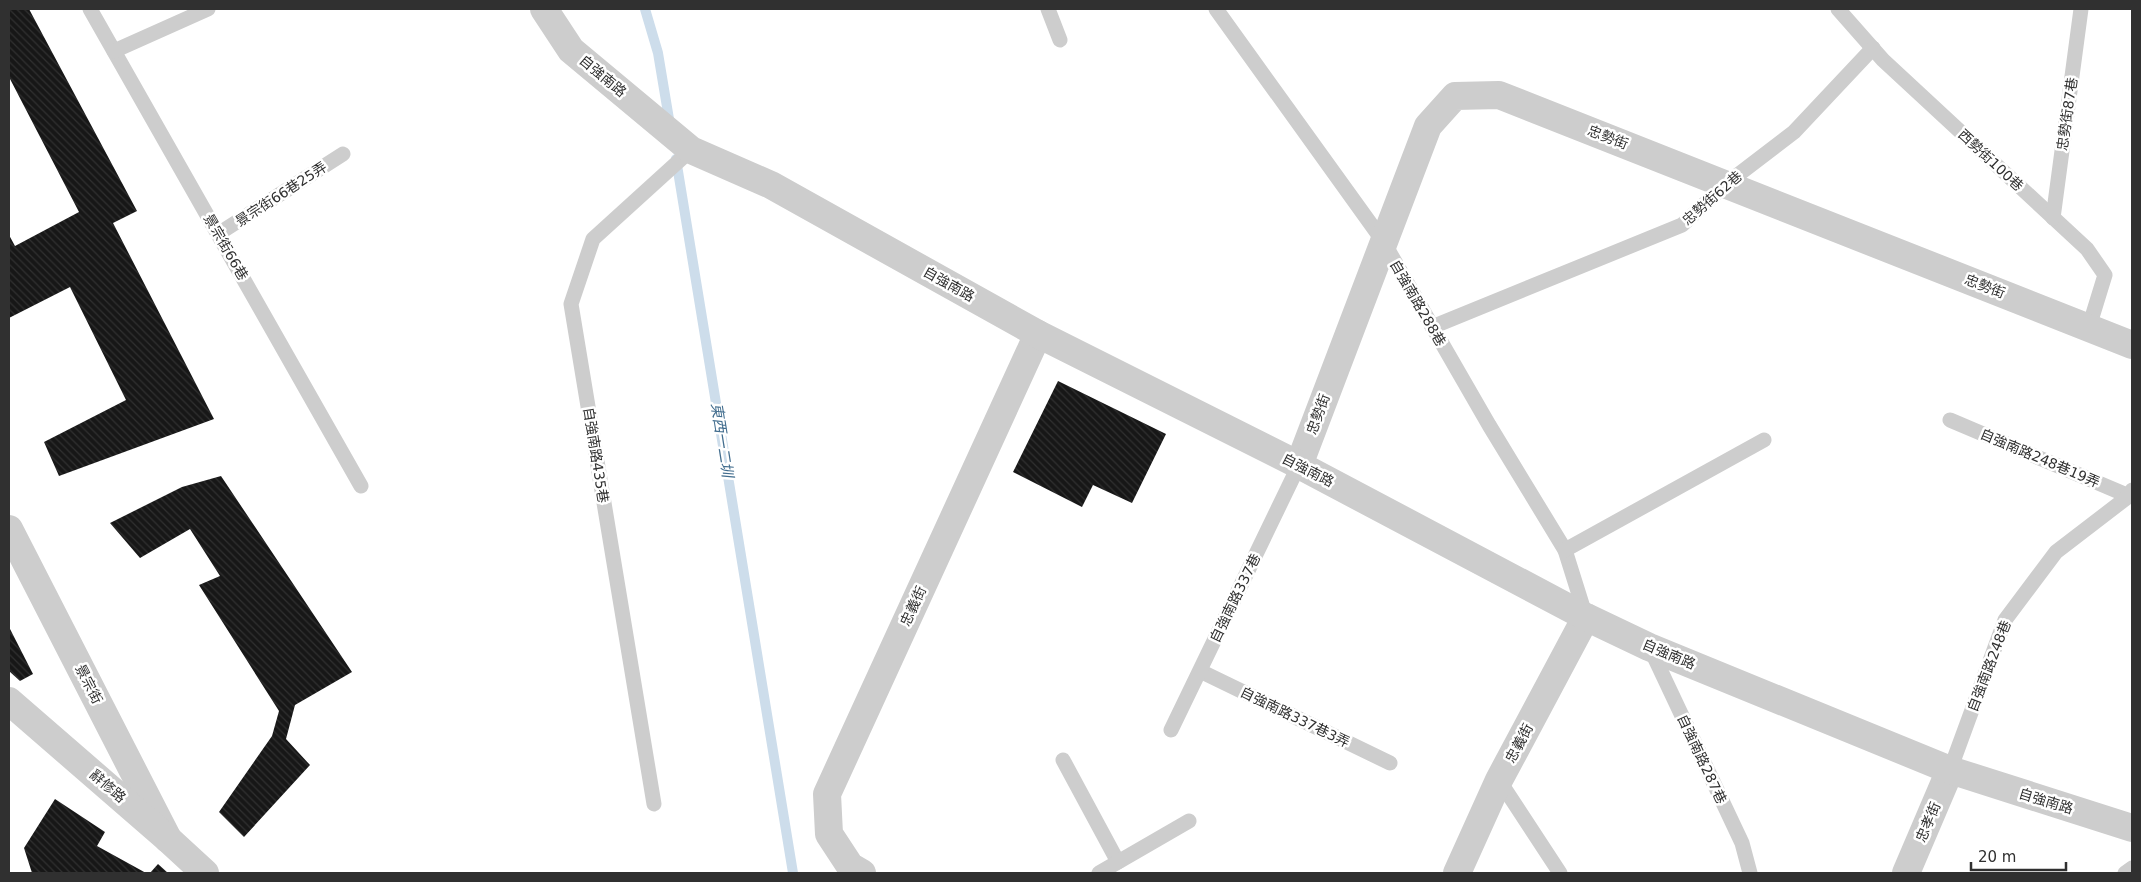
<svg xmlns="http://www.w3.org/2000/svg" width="2141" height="882" font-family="'DejaVu Sans','Noto Sans TC',sans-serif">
  <defs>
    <pattern id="building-back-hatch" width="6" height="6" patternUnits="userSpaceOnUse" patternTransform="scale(1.25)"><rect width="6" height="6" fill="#171717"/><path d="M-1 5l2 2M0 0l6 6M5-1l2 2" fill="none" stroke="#303030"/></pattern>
  </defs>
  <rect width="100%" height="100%" fill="#fff"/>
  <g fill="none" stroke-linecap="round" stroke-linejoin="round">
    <g stroke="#cdddeb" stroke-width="10">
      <polyline points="645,9 658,53 670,125"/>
      <polyline points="676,159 793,873"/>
    </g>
  </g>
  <g fill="url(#building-back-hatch)">
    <polygon points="9,9 29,9 137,211 113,223 214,419 59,476 44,442 126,400 70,287 9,318 9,235 15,246 79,212 9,77"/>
    <polygon points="1058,381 1166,434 1132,503 1093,485 1082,507 1013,472"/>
    <polygon points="221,476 352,672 295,705 286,739 310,765 244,837 219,812 272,736 279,711 199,585 220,576 190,529 140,558 110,523 182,487"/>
    <polygon points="9,627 33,674 20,681 9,671"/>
    <polygon points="55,799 105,832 97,846 146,873 32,873 24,848"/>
    <polygon points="158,864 168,873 150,873"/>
  </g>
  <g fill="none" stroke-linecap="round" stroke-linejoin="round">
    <g stroke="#cdcdcd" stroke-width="15">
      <polyline points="90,9 361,486"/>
      <polyline points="1048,9 1060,40"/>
      <polyline points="1216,9 1383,241 1489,425 1565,550 1586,617"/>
      <polyline points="1838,9 1883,60 2087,249 2105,275 2089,327"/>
      <polyline points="114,51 208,9"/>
      <polyline points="2053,218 2081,9"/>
      <polyline points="218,234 343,154"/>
      <polyline points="1432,327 1682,225 1726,184 1794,132 1873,48"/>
      <polyline points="1950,420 2129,496"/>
      <polyline points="1565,550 1764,440"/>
      <polyline points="1650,648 1742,843 1750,873"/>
      <polyline points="1200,671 1390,763"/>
      <polyline points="1171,730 1299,465"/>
      <polyline points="1063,760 1118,862"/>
      <polyline points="1950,770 2005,620 2056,552 2129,496 2132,490"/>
      <polyline points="1499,780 1560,873"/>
      <polyline points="654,804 571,304 593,239 691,150"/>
      <polyline points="1099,873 1189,821"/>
      <polyline points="2125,873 2132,868"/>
    </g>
    <g stroke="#cdcdcd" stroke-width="28">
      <polyline points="1299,465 1428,126 1455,96 1499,95 2132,345"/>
      <polyline points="9,529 168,839"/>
      <polyline points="862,873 850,866 829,834 827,794 1038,334"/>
      <polyline points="1457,873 1499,780 1586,617"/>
      <polyline points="1906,873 1950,770"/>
    </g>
    <g stroke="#cdcdcd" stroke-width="28">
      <polyline points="544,9 571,50 691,150 771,185 1038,334 1299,465 1586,617 1649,647 1950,770 2132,828"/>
      <polyline points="9,701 168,839 205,873"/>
    </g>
  </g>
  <g text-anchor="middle" stroke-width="5" stroke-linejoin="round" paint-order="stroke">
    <g font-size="14" fill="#303030" stroke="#fff">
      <text transform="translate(603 76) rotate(40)" y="5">自強南路</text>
      <text transform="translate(2067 114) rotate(-82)" y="5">忠勢街87巷</text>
      <text transform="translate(1608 137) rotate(21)" y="5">忠勢街</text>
      <text transform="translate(1991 160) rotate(43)" y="5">西勢街100巷</text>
      <text transform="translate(281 194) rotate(-33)" y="5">景宗街66巷25弄</text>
      <text transform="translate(1712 198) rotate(-41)" y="5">忠勢街62巷</text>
      <text transform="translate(226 247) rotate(60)" y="5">景宗街66巷</text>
      <text transform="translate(949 284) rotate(29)" y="5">自強南路</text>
      <text transform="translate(1985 286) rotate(21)" y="5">忠勢街</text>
      <text transform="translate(1418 303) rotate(60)" y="5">自強南路288巷</text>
      <text transform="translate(1318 414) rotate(-70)" y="5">忠勢街</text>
      <text transform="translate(596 455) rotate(81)" y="5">自強南路435巷</text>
      <text transform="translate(2040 458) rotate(23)" y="5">自強南路248巷19弄</text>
      <text transform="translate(1308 470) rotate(27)" y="5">自強南路</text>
      <text transform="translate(1235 598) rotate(-64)" y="5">自強南路337巷</text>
      <text transform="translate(913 606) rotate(-65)" y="5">忠義街</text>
      <text transform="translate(1669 654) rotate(23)" y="5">自強南路</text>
      <text transform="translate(1989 666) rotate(-69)" y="5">自強南路248巷</text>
      <text transform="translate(89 684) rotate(63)" y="5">景宗街</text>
      <text transform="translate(1295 717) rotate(26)" y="5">自強南路337巷3弄</text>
      <text transform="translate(1519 743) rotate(-62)" y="5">忠義街</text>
      <text transform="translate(1702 759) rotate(65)" y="5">自強南路287巷</text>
      <text transform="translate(108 786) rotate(41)" y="5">辭修路</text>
      <text transform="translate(2046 801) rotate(17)" y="5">自強南路</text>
      <text transform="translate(1928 822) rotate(-67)" y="5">忠孝街</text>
    </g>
    <g font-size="15" font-style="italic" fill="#426d8e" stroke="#fff">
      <text transform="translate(722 440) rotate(81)" y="5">東西一二圳</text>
    </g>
  </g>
  <rect width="2141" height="882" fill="none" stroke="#303030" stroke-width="20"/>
  <path d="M1971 862v8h95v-8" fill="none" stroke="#303030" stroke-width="2.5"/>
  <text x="1978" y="862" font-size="15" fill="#303030" stroke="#ffffff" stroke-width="4" paint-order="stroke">20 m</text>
</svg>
